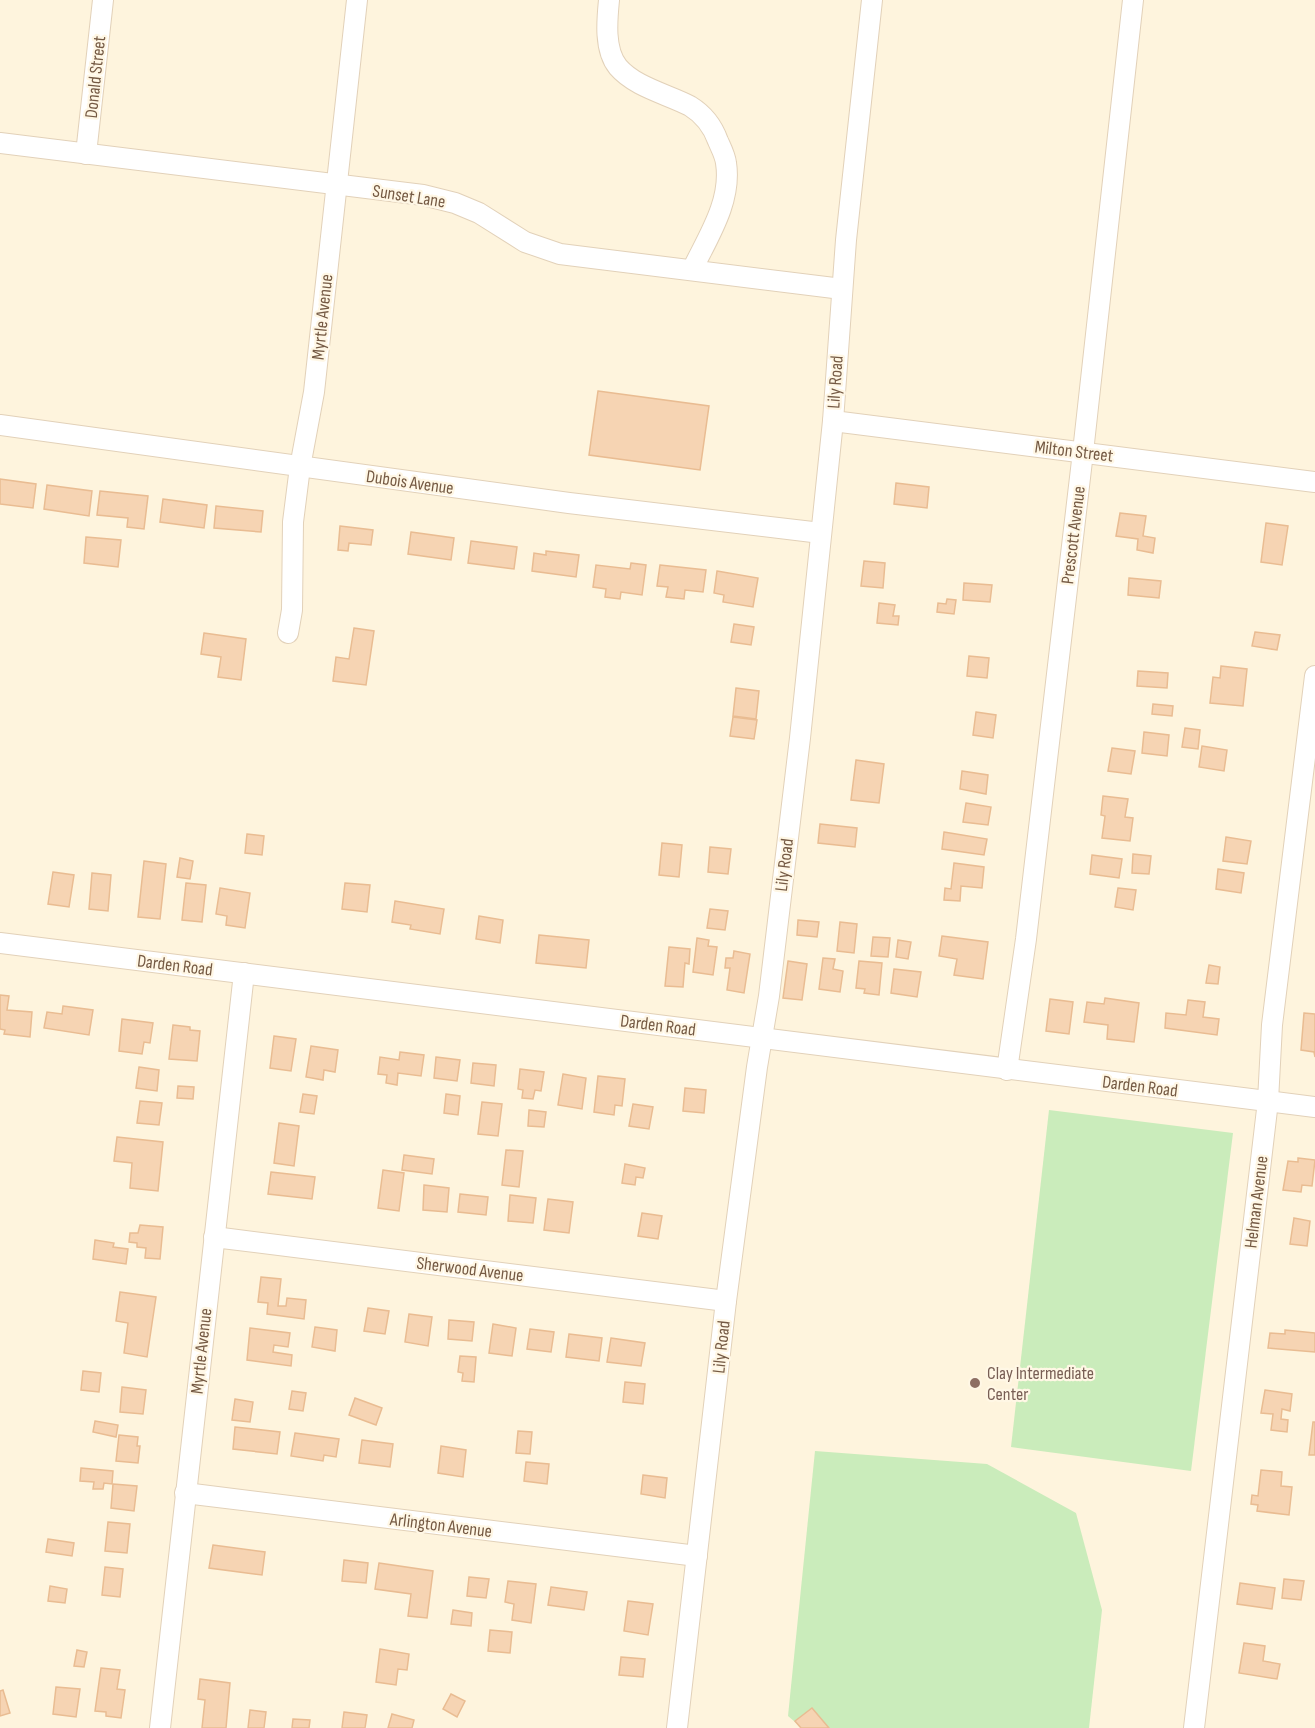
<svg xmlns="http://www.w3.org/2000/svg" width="1315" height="1728" font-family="'Sofia Sans Condensed',sans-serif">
  <rect width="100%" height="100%" fill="#fef4dd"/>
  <g fill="#caecbb">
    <polygon points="1049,1110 1233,1133 1191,1471 1011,1447"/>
    <polygon points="815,1451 987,1464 1076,1513 1102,1610 1089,1728 802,1728 788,1716"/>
  </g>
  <g fill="#f6d4b3" stroke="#e9bc92" stroke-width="1.5">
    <polygon points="598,391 709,406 700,470 589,455"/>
    <polygon points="0,479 36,484 33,508 0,504"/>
    <polygon points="896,483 929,487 927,508 894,504"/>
    <polygon points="47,485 92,491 89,516 44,509"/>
    <polygon points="100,491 148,496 144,529 127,527 128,518 97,515"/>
    <polygon points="163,499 207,505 204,528 160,522"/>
    <polygon points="216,506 263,511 261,532 214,528"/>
    <polygon points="1120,513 1146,516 1143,536 1155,538 1153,553 1137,550 1138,539 1116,536"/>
    <polygon points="1266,523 1288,526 1282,565 1261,562"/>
    <polygon points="340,526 373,530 371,545 349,543 348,551 338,550"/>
    <polygon points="411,532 454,538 451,560 408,554"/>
    <polygon points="86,537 121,540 118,567 84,563"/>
    <polygon points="471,541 517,547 514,569 468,563"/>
    <polygon points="546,551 579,555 576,577 532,571 534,553 546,555"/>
    <polygon points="864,561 885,563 883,588 861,586"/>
    <polygon points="631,563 646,565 642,595 621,592 620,599 605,597 606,589 593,587 596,565 630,569"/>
    <polygon points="660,565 706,570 703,592 685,590 684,599 666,597 668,587 657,586"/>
    <polygon points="717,571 758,578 753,607 723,602 724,595 714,593"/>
    <polygon points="1129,578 1161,581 1159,598 1128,595"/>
    <polygon points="964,583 992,585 990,602 963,600"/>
    <polygon points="947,599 956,600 954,614 937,612 938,603 946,604"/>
    <polygon points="879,603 895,605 893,616 899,616 898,625 877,623"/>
    <polygon points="734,624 754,627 751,645 731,642"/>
    <polygon points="354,628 374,631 366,685 333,681 336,657 349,659"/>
    <polygon points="1255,632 1280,635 1277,650 1252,646"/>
    <polygon points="204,633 246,639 241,680 218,677 221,657 201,654"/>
    <polygon points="969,656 989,658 987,678 967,676"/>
    <polygon points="1221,666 1247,669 1243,706 1210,703 1213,677 1220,678"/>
    <polygon points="1138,671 1168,673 1167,688 1137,686"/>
    <polygon points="736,688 759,691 756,719 733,716"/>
    <polygon points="1153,704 1173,706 1172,716 1152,714"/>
    <polygon points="976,712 996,715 993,738 973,735"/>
    <polygon points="733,717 757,720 754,739 730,736"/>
    <polygon points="1185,728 1200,730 1198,749 1182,747"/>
    <polygon points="1144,732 1169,735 1167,756 1142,753"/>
    <polygon points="1202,746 1227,750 1224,771 1199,767"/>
    <polygon points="1112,748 1135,751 1131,774 1108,771"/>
    <polygon points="856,760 884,764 879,803 851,800"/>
    <polygon points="962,771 988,775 986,794 960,789"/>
    <polygon points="1103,796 1128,799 1125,817 1133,818 1130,841 1102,838 1105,816 1101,815"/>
    <polygon points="966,803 991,807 988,825 963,822"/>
    <polygon points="820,824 857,828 855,847 818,843"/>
    <polygon points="944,832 987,839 984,855 942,849"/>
    <polygon points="247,834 264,836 262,855 245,853"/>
    <polygon points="1226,837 1251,841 1247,864 1223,861"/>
    <polygon points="662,843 682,845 679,877 659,875"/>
    <polygon points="710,847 731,849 728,874 708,872"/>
    <polygon points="1133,854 1151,856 1149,874 1132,873"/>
    <polygon points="1092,855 1122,859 1119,878 1090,874"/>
    <polygon points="180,858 193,861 190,879 177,877"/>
    <polygon points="144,861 166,864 160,919 138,917"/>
    <polygon points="954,863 984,867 982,888 961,886 960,901 944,900 945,888 951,889"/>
    <polygon points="1218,869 1244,873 1241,893 1216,889"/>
    <polygon points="53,872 74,875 69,907 48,904"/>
    <polygon points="92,873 111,875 108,911 89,909"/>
    <polygon points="186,883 206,885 202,922 182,920"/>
    <polygon points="345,883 370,885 367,912 342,909"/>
    <polygon points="220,888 250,893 245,928 226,925 227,916 216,914"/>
    <polygon points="1118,888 1136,890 1133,910 1115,907"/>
    <polygon points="395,901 444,909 440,934 410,929 411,925 392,922"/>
    <polygon points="710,909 728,911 725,930 707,928"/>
    <polygon points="479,916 503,920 500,943 476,939"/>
    <polygon points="798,920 819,922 817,937 797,935"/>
    <polygon points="840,922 857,924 854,953 837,951"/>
    <polygon points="539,935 589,940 586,968 536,963"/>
    <polygon points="942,936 988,942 983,979 954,975 957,959 939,956"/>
    <polygon points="873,937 890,938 888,957 871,956"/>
    <polygon points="697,938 709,940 708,946 717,947 713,975 693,972"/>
    <polygon points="898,940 911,942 908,959 896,957"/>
    <polygon points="669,947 690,949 689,964 685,963 683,987 665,986"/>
    <polygon points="734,951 750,954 744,993 727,990 730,968 725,968 726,958 733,958"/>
    <polygon points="823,958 835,959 833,969 843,971 840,992 819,989"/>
    <polygon points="788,961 807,964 802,1000 783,998"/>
    <polygon points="859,961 882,963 879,995 864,993 865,989 856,988"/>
    <polygon points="1209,965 1220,967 1218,984 1206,983"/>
    <polygon points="894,969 921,972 917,997 891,993"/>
    <polygon points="0,995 9,996 7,1010 32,1012 30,1037 4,1034 5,1030 0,1029"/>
    <polygon points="1105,998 1139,1003 1134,1042 1107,1039 1108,1025 1084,1022 1087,1002 1104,1004"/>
    <polygon points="1050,999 1073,1002 1069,1034 1046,1031"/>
    <polygon points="1188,1000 1205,1002 1203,1017 1219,1019 1217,1035 1165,1028 1166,1013 1186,1015"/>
    <polygon points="63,1006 93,1010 89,1035 44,1028 47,1012 62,1014"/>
    <polygon points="1304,1013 1315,1014 1315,1057 1314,1052 1301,1050"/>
    <polygon points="122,1019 153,1023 150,1043 144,1042 142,1054 119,1051"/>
    <polygon points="173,1025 190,1027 190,1030 200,1031 197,1061 169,1059"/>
    <polygon points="274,1036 296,1039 291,1071 270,1068"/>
    <polygon points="311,1046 338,1050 335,1072 324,1070 323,1080 306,1077"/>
    <polygon points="400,1052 424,1055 421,1076 398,1073 397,1085 386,1083 387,1075 378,1074 380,1057 399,1060"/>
    <polygon points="436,1057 460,1060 457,1081 434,1078"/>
    <polygon points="473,1063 496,1065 494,1086 471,1083"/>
    <polygon points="139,1067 159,1070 157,1091 136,1088"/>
    <polygon points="520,1069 544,1072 541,1091 535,1090 533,1099 522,1098 523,1090 518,1089"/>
    <polygon points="563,1074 586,1078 582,1109 558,1105"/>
    <polygon points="598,1076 625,1079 622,1106 615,1105 614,1115 594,1112"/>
    <polygon points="178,1086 194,1087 193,1099 177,1098"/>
    <polygon points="685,1088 706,1090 704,1113 683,1111"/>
    <polygon points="303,1094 317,1096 314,1114 300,1112"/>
    <polygon points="446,1094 460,1096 458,1115 444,1113"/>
    <polygon points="140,1101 162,1103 159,1125 137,1123"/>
    <polygon points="482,1102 502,1104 498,1136 478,1134"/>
    <polygon points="633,1104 653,1107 649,1129 629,1126"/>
    <polygon points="529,1110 546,1112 544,1127 528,1126"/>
    <polygon points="279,1123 299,1126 294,1166 274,1163"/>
    <polygon points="117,1137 163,1142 158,1191 130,1188 132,1163 114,1161"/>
    <polygon points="506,1150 523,1151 519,1187 502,1185"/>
    <polygon points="404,1155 434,1159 432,1174 402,1170"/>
    <polygon points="1298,1158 1315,1160 1312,1186 1302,1185 1301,1192 1283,1190 1288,1161 1298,1162"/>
    <polygon points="625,1164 645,1168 643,1178 636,1177 635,1185 622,1183"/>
    <polygon points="383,1170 404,1173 399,1211 378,1208"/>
    <polygon points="271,1172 315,1177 312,1199 268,1194"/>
    <polygon points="424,1185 449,1188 447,1212 423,1210"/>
    <polygon points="460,1194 488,1197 486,1215 458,1212"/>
    <polygon points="510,1195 536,1198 533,1223 508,1221"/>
    <polygon points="548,1199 573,1202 569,1233 544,1230"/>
    <polygon points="642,1213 662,1216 658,1239 638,1236"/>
    <polygon points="1294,1218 1310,1221 1307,1246 1290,1244"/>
    <polygon points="140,1225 163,1227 160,1259 145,1258 146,1248 137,1247 137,1243 129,1242 130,1233 138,1233"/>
    <polygon points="95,1240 114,1243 113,1247 128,1249 126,1264 93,1259"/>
    <polygon points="261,1277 281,1279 278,1306 286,1306 287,1298 306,1300 304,1319 267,1314 268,1303 258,1302"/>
    <polygon points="120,1292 156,1297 147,1357 124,1353 128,1323 116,1321"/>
    <polygon points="368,1308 389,1311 385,1334 364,1331"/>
    <polygon points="409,1314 432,1317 428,1346 405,1342"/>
    <polygon points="449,1320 474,1322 472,1341 448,1339"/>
    <polygon points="493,1324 516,1328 512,1356 489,1353"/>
    <polygon points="315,1327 337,1330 335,1351 312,1347"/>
    <polygon points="250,1328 290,1333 288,1347 274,1345 273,1352 292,1355 291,1366 247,1360"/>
    <polygon points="530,1329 554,1332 551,1352 527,1349"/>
    <polygon points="1285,1330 1315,1333 1315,1352 1268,1348 1270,1333 1285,1334"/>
    <polygon points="569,1334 602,1338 599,1361 566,1357"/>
    <polygon points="611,1338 645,1343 641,1366 607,1362"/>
    <polygon points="460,1356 476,1357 474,1382 462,1381 463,1373 458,1372"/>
    <polygon points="83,1371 101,1373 99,1392 81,1390"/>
    <polygon points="625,1382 645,1384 643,1404 623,1402"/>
    <polygon points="122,1387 146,1390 143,1414 120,1412"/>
    <polygon points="1265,1390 1292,1394 1290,1411 1282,1409 1281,1419 1288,1420 1287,1432 1271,1430 1273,1414 1261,1413"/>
    <polygon points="292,1391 306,1393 303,1411 289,1409"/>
    <polygon points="355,1398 382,1408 376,1425 349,1415"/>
    <polygon points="235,1399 253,1402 250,1422 232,1420"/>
    <polygon points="95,1421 118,1425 116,1437 93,1432"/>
    <polygon points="1313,1422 1315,1422 1315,1455 1309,1455"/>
    <polygon points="235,1427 280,1432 277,1454 233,1449"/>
    <polygon points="518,1431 532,1432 530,1454 516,1453"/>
    <polygon points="295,1433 339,1439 336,1457 324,1455 323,1461 291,1456"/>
    <polygon points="119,1435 138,1437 137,1446 140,1446 138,1463 116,1461"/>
    <polygon points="362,1440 393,1444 390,1467 359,1463"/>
    <polygon points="441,1446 466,1450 463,1477 438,1473"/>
    <polygon points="526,1462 549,1464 547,1484 524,1481"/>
    <polygon points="81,1468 113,1471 112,1484 104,1483 103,1489 93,1489 94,1482 80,1481"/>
    <polygon points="1261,1470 1282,1472 1281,1486 1292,1487 1289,1515 1257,1511 1258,1505 1251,1504 1252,1495 1258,1496"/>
    <polygon points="643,1475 667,1478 665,1498 641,1494"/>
    <polygon points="113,1484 137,1486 134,1511 111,1508"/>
    <polygon points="108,1522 130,1524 127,1553 105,1551"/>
    <polygon points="48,1539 74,1543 72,1556 46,1552"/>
    <polygon points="213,1545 265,1552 262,1575 209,1568"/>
    <polygon points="344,1560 368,1563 366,1583 342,1581"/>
    <polygon points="379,1563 433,1571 427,1618 408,1616 411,1594 375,1589"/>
    <polygon points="105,1567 123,1569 120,1597 102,1595"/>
    <polygon points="469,1577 489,1579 486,1598 467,1596"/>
    <polygon points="1284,1579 1304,1581 1301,1600 1282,1598"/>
    <polygon points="508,1581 536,1584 531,1623 512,1620 514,1604 505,1602"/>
    <polygon points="1240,1583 1275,1588 1272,1609 1237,1604"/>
    <polygon points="50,1586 67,1589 65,1603 48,1601"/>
    <polygon points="551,1587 587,1592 584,1610 548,1605"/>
    <polygon points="628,1601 653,1604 648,1635 624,1631"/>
    <polygon points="453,1610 472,1613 471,1626 451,1624"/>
    <polygon points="490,1630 512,1632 510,1653 488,1651"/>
    <polygon points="1244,1643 1265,1646 1263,1661 1280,1664 1277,1679 1239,1673"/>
    <polygon points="380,1649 409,1654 407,1670 398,1669 396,1685 376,1682"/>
    <polygon points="77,1650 87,1652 84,1667 74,1666"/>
    <polygon points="621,1657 645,1659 643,1677 619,1675"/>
    <polygon points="101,1668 120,1670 117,1689 125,1690 121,1718 106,1716 106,1712 95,1711"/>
    <polygon points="200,1679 230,1683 226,1728 202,1728 205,1700 198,1699"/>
    <polygon points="56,1687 80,1689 76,1717 53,1714"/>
    <polygon points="3,1690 10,1713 0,1716 0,1691"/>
    <polygon points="451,1694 465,1701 457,1717 443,1709"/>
    <polygon points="812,1708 829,1728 801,1728 795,1721"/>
    <polygon points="250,1710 266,1712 264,1728 248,1728"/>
    <polygon points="344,1712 367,1715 365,1728 342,1728"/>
    <polygon points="392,1714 414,1720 412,1728 388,1728"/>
    <polygon points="293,1719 310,1720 309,1728 292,1728"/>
  </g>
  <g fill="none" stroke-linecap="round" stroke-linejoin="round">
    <defs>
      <g id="minor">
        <path d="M609,0C607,20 604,50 618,67C635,87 667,94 690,106C703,114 713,127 718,141C721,148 725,155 726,163C732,201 708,237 692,270"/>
        <polyline points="0,143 423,195 455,203 479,213 525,242 560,254 842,289"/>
        <polyline points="86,154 103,0"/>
        <polyline points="833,421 1315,482"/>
        <polyline points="0,425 569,503 821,533"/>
        <polyline points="288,633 292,610 293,522 300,467 314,392 357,0"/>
        <polyline points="0,943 1315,1107"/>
        <polyline points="1007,1070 1026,939 1083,452 1133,0"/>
        <polyline points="214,1237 726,1301"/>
        <polyline points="185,1493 697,1556"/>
        <polyline points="160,1728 244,973"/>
        <polyline points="677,1728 726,1301 757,1067 769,996 800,738 833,421 846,240 872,0"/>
        <polyline points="1194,1728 1268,1101 1272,1025 1315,676"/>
      </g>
    </defs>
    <use href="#minor" stroke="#e2d1b9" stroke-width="22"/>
    <use href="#minor" stroke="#fff" stroke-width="20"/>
  </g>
  <circle fill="#8d6e63" stroke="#fff7e5" stroke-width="2" cx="975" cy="1383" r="6"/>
  <g text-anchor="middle" stroke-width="4.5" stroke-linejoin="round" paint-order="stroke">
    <g font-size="18" fill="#755a44" stroke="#fff7e5">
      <text transform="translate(95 77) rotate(-84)" y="6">Donald Street</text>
      <text transform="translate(409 196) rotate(9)" y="6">Sunset Lane</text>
      <text transform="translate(322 317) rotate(-84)" y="6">Myrtle Avenue</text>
      <text transform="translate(835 382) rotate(-86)" y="6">Lily Road</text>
      <text transform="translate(1074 451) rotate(7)" y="6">Milton Street</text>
      <text transform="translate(410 482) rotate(8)" y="6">Dubois Avenue</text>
      <text transform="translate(1073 535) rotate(-83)" y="6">Prescott Avenue</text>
      <text transform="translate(784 865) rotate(-83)" y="6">Lily Road</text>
      <text transform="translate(175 965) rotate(7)" y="6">Darden Road</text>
      <text transform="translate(658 1025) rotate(7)" y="6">Darden Road</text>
      <text transform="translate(1140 1086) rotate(7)" y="6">Darden Road</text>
      <text transform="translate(1256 1202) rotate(-83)" y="6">Helman Avenue</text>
      <text transform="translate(470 1269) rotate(7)" y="6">Sherwood Avenue</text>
      <text transform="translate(721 1347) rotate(-84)" y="6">Lily Road</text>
      <text transform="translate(201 1351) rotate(-84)" y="6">Myrtle Avenue</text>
      <text transform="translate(441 1525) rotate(7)" y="6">Arlington Avenue</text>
    </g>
    <g font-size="18" fill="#785e54" stroke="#fff7e5" text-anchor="start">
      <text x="987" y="1379">Clay Intermediate<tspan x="987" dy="21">Center</tspan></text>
    </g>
  </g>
</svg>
